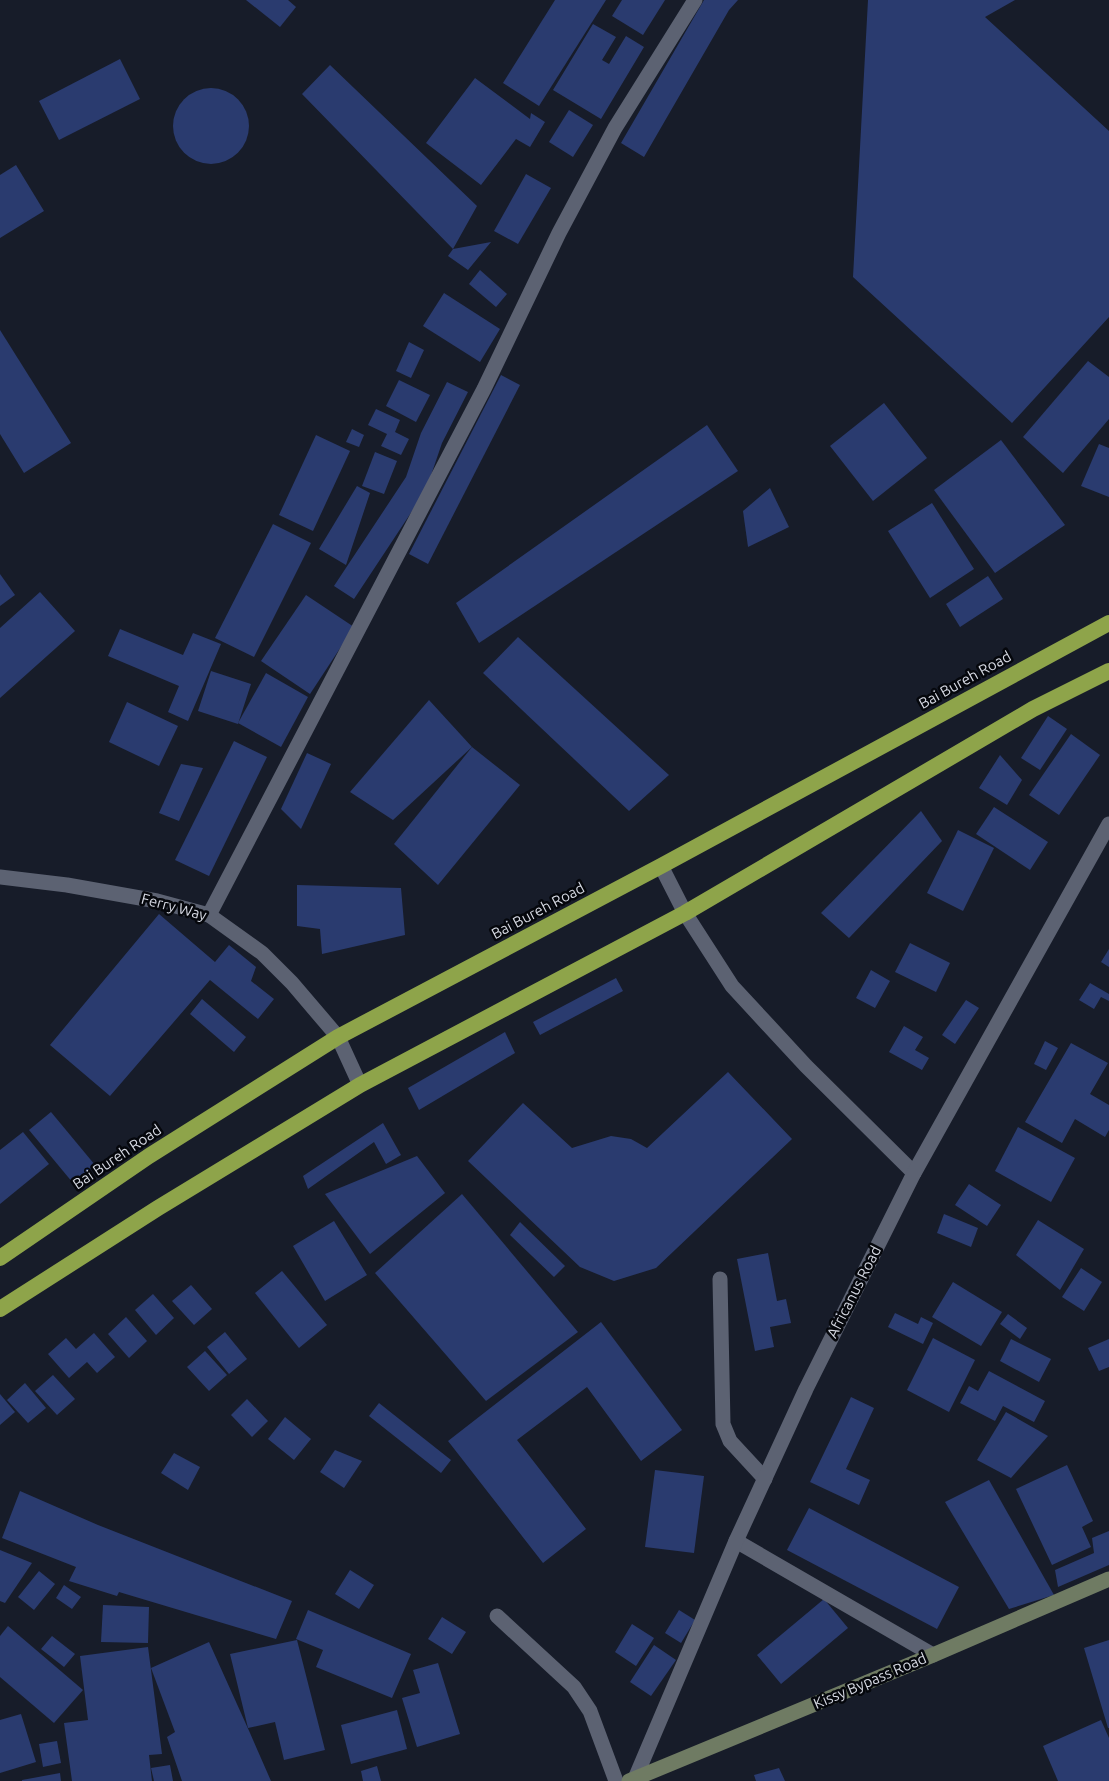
<svg xmlns="http://www.w3.org/2000/svg" width="1109" height="1781" font-family="Ubuntu,sans-serif">
  <rect width="100%" height="100%" fill="#171c29"/>
  <g fill="#2a3b6f">
    <polygon points="246,0 288,0 296,7 280,27"/>
    <polygon points="555,0 606,0 539,106 503,83"/>
    <polygon points="622,0 665,0 643,35 612,16"/>
    <polygon points="704,0 738,0 729,10 644,157 621,143"/>
    <polygon points="868,0 1015,0 985,17 1109,131 1109,317 1012,423 853,277"/>
    <polygon points="593,24 616,37 602,60 609,64 626,36 644,47 601,119 553,90"/>
    <polygon points="120,59 140,99 59,140 39,101"/>
    <polygon points="330,65 477,206 453,249 491,242 468,270 448,256 453,249 302,94"/>
    <polygon points="475,78 530,119 531,113 545,122 530,147 516,139 481,185 426,143"/>
    <circle cx="211" cy="126" r="38"/>
    <polygon points="569,110 593,125 573,157 549,142"/>
    <polygon points="16,165 44,211 0,238 0,175"/>
    <polygon points="526,174 551,188 518,244 494,231"/>
    <polygon points="480,270 507,294 496,307 469,284"/>
    <polygon points="444,293 500,329 480,362 423,326"/>
    <polygon points="0,330 71,443 24,473 0,434"/>
    <polygon points="409,342 424,350 411,378 396,371"/>
    <polygon points="1088,361 1109,377 1109,419 1063,473 1023,437"/>
    <polygon points="501,375 520,385 428,564 409,554"/>
    <polygon points="399,380 430,395 416,422 386,406"/>
    <polygon points="447,382 468,392 442,443 426,490 354,599 334,586 406,477 421,433"/>
    <polygon points="884,403 927,458 873,501 830,446"/>
    <polygon points="376,409 400,420 395,432 409,439 401,455 381,446 387,434 368,425"/>
    <polygon points="707,425 738,471 479,643 456,603"/>
    <polygon points="352,429 364,435 359,447 346,442"/>
    <polygon points="316,435 350,451 313,531 279,515"/>
    <polygon points="1001,440 1065,525 995,573 934,490"/>
    <polygon points="1099,444 1109,448 1109,497 1081,486"/>
    <polygon points="375,452 397,461 384,494 362,486"/>
    <polygon points="357,486 370,493 346,565 319,549"/>
    <polygon points="770,488 789,527 748,547 743,511"/>
    <polygon points="932,503 974,569 930,598 888,531"/>
    <polygon points="273,524 311,543 254,657 215,638"/>
    <polygon points="0,574 15,595 0,606"/>
    <polygon points="988,576 1003,599 960,627 946,604"/>
    <polygon points="40,592 75,631 0,698 0,628"/>
    <polygon points="306,595 354,627 310,694 261,661"/>
    <polygon points="120,629 183,655 193,633 221,644 188,721 168,712 179,686 108,656"/>
    <polygon points="518,637 669,775 629,811 483,673"/>
    <polygon points="211,671 251,684 238,724 198,711"/>
    <polygon points="266,673 308,697 281,747 238,723"/>
    <polygon points="429,700 472,747 393,820 350,792"/>
    <polygon points="127,702 178,726 159,766 109,742"/>
    <polygon points="1048,716 1067,729 1040,770 1021,758"/>
    <polygon points="1071,734 1100,755 1059,815 1029,795"/>
    <polygon points="234,741 267,757 209,876 175,860"/>
    <polygon points="472,747 520,785 438,885 394,844"/>
    <polygon points="307,753 331,764 301,829 281,809"/>
    <polygon points="1000,755 1022,780 1007,805 979,788"/>
    <polygon points="181,764 203,768 179,821 159,813"/>
    <polygon points="994,807 1048,842 1030,870 976,834"/>
    <polygon points="921,811 942,841 849,938 821,913"/>
    <polygon points="958,830 994,848 963,911 927,893"/>
    <polygon points="297,885 401,888 405,935 322,954 320,929 297,926"/>
    <polygon points="159,914 215,962 229,945 256,967 251,981 274,999 258,1019 210,980 110,1096 50,1045"/>
    <polygon points="910,943 950,963 936,992 895,972"/>
    <polygon points="1109,949 1109,967 1101,962"/>
    <polygon points="871,970 890,981 875,1008 856,998"/>
    <polygon points="616,978 623,991 540,1035 533,1022"/>
    <polygon points="1090,983 1109,994 1109,1001 1101,997 1094,1009 1079,1000"/>
    <polygon points="202,999 246,1037 234,1052 190,1014"/>
    <polygon points="966,1000 979,1008 955,1044 942,1035"/>
    <polygon points="904,1026 923,1037 915,1050 929,1058 922,1070 889,1052"/>
    <polygon points="505,1032 515,1053 419,1110 408,1088"/>
    <polygon points="1045,1041 1058,1048 1046,1070 1034,1064"/>
    <polygon points="1071,1043 1108,1063 1090,1094 1109,1105 1109,1130 1105,1137 1075,1119 1062,1143 1025,1122"/>
    <polygon points="728,1072 792,1139 656,1268 614,1281 580,1267 468,1161 523,1103 572,1148 611,1136 631,1139 647,1148"/>
    <polygon points="51,1112 95,1165 73,1183 29,1130"/>
    <polygon points="383,1123 401,1155 386,1164 374,1142 308,1189 303,1176"/>
    <polygon points="1018,1127 1075,1158 1051,1202 995,1171"/>
    <polygon points="23,1132 49,1164 0,1204 0,1150"/>
    <polygon points="417,1156 445,1193 370,1254 325,1194"/>
    <polygon points="969,1184 1001,1205 987,1226 955,1205"/>
    <polygon points="462,1194 578,1332 486,1401 375,1273"/>
    <polygon points="944,1214 978,1228 971,1247 937,1233"/>
    <polygon points="1038,1220 1084,1249 1060,1290 1016,1255"/>
    <polygon points="334,1221 367,1275 325,1301 293,1246"/>
    <polygon points="520,1222 565,1266 554,1277 510,1235"/>
    <polygon points="768,1253 777,1301 786,1299 791,1323 770,1327 774,1347 755,1351 737,1259"/>
    <polygon points="1081,1268 1102,1282 1084,1311 1062,1297"/>
    <polygon points="282,1271 327,1325 299,1348 255,1293"/>
    <polygon points="953,1282 1002,1312 981,1346 932,1317"/>
    <polygon points="191,1285 212,1309 194,1325 172,1301"/>
    <polygon points="153,1294 174,1318 156,1335 135,1310"/>
    <polygon points="895,1313 918,1324 921,1317 933,1323 923,1344 888,1327"/>
    <polygon points="1008,1314 1027,1328 1020,1339 1000,1324"/>
    <polygon points="126,1317 147,1341 129,1358 108,1334"/>
    <polygon points="601,1322 682,1430 641,1461 587,1387 517,1440 586,1529 543,1563 448,1441"/>
    <polygon points="225,1332 247,1359 229,1374 207,1347"/>
    <polygon points="94,1333 115,1357 97,1373 87,1362 69,1378 48,1354 66,1338 76,1349"/>
    <polygon points="933,1338 975,1360 949,1412 907,1390"/>
    <polygon points="1011,1339 1051,1359 1039,1382 1000,1361"/>
    <polygon points="1109,1339 1109,1367 1099,1371 1088,1348"/>
    <polygon points="205,1351 227,1375 209,1391 187,1367"/>
    <polygon points="989,1371 1045,1401 1034,1422 1003,1406 995,1421 960,1403 969,1386 978,1391"/>
    <polygon points="53,1375 75,1399 57,1415 35,1391"/>
    <polygon points="25,1383 46,1408 28,1423 7,1400"/>
    <polygon points="0,1394 15,1412 0,1425"/>
    <polygon points="851,1397 874,1408 846,1469 870,1480 859,1505 810,1482"/>
    <polygon points="247,1399 268,1421 252,1437 231,1415"/>
    <polygon points="379,1403 451,1460 441,1473 369,1416"/>
    <polygon points="1006,1412 1048,1436 1011,1478 977,1460"/>
    <polygon points="285,1417 311,1439 294,1460 268,1439"/>
    <polygon points="335,1450 362,1461 344,1488 320,1472"/>
    <polygon points="174,1453 200,1467 188,1490 161,1473"/>
    <polygon points="1067,1465 1093,1521 1082,1527 1091,1547 1052,1565 1016,1489"/>
    <polygon points="655,1470 704,1476 694,1553 645,1547"/>
    <polygon points="989,1480 1054,1595 1009,1609 945,1502"/>
    <polygon points="20,1491 98,1525 292,1601 276,1639 119,1592 117,1596 69,1581 76,1567 2,1538"/>
    <polygon points="809,1508 959,1587 937,1629 787,1550"/>
    <polygon points="1109,1531 1109,1565 1058,1587 1055,1570 1094,1553 1092,1538"/>
    <polygon points="0,1550 32,1563 5,1603 0,1601"/>
    <polygon points="350,1570 374,1585 359,1609 335,1594"/>
    <polygon points="39,1571 55,1584 34,1610 18,1597"/>
    <polygon points="64,1585 81,1597 72,1609 56,1598"/>
    <polygon points="824,1599 848,1628 781,1684 757,1655"/>
    <polygon points="103,1605 149,1607 148,1643 101,1642"/>
    <polygon points="308,1610 411,1654 392,1698 316,1667 323,1650 296,1639"/>
    <polygon points="679,1610 695,1620 681,1643 665,1633"/>
    <polygon points="442,1617 466,1632 452,1654 428,1639"/>
    <polygon points="632,1624 654,1638 636,1666 615,1652"/>
    <polygon points="8,1626 83,1690 54,1723 0,1677 0,1636"/>
    <polygon points="52,1636 75,1654 64,1667 41,1649"/>
    <polygon points="297,1640 325,1750 284,1760 275,1722 248,1728 230,1654"/>
    <polygon points="1109,1640 1109,1728 1108,1728 1084,1648"/>
    <polygon points="209,1642 250,1733 271,1781 182,1781 167,1737 175,1732 151,1668"/>
    <polygon points="654,1645 676,1660 651,1696 630,1682"/>
    <polygon points="148,1647 162,1754 149,1755 152,1781 72,1781 64,1723 88,1720 80,1656"/>
    <polygon points="438,1663 460,1734 417,1747 402,1698 420,1693 413,1670"/>
    <polygon points="397,1710 407,1749 351,1764 341,1725"/>
    <polygon points="21,1714 36,1762 0,1773 0,1720"/>
    <polygon points="1101,1720 1109,1738 1109,1781 1058,1781 1043,1746"/>
    <polygon points="57,1741 61,1763 43,1767 39,1744"/>
    <polygon points="170,1765 173,1781 154,1781 151,1768"/>
    <polygon points="377,1766 381,1781 363,1781 361,1771"/>
    <polygon points="779,1768 785,1781 756,1781 754,1775"/>
    <polygon points="60,1773 61,1781 22,1781 22,1780"/>
  </g>
  <g fill="none" stroke-linecap="round" stroke-linejoin="round">
    <g stroke="#5c6272" stroke-width="15">
      <polyline points="720,1279 723,1424 730,1441 765,1479"/>
      <polyline points="736,1541 933,1655"/>
      <polyline points="497,1616 574,1687 590,1711 616,1781"/>
    </g>
    <g stroke="#5c6272" stroke-width="15">
      <polyline points="661,866 685,913 732,986 806,1066 914,1173"/>
      <polyline points="0,877 67,885 157,901 209,915 262,953 292,983 338,1037 360,1085"/>
      <polyline points="209,915 484,389 559,233 615,128 695,0"/>
      <polyline points="634,1781 736,1541 806,1389 914,1173 1109,824"/>
    </g>
    <polyline stroke="#6f7b63" stroke-width="15" points="629,1781 933,1655 1109,1579"/>
    <g stroke="#8ea44a" stroke-width="16">
      <polyline points="0,1258 149,1156 338,1037 661,866 1109,623"/>
      <polyline points="0,1309 158,1208 360,1085 685,913 1033,709 1109,671"/>
    </g>
  </g>
  <g text-anchor="middle" stroke-width="5" stroke-linejoin="round" paint-order="stroke">
    <g font-size="15" fill="#d6d9e3" stroke="#05070c">
      <text transform="translate(965 680) rotate(-29)" y="5">Bai Bureh Road</text>
      <text transform="translate(174 907) rotate(15)" y="5">Ferry Way</text>
      <text transform="translate(538 911) rotate(-28)" y="5">Bai Bureh Road</text>
      <text transform="translate(117 1157) rotate(-34)" y="5">Bai Bureh Road</text>
      <text transform="translate(854 1292) rotate(-63)" y="5">Africanus Road</text>
      <text transform="translate(870 1681) rotate(-23)" y="5">Kissy Bypass Road</text>
    </g>
  </g>
</svg>
